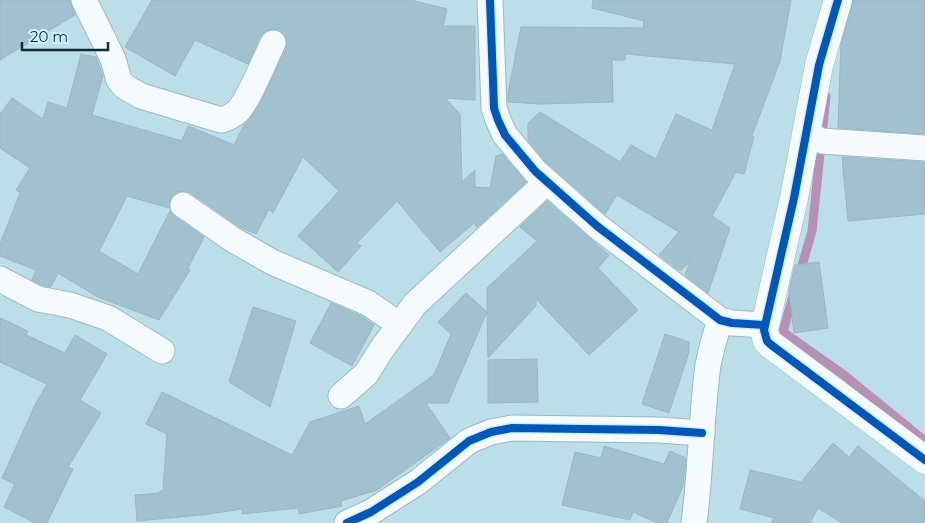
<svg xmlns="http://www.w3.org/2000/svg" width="925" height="523" font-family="Montserrat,sans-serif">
  <rect width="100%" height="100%" fill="#bbdee9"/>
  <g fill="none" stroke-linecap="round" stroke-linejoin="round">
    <g stroke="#b790b6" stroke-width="9">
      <polyline points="843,29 855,0"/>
      <polyline points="799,276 812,231 826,96"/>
      <polyline points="793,296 783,332 844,375 925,441"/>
    </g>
  </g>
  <g fill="#a2c1d0" stroke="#9cb5c0">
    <polygon points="0,0 70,0 75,15 0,60"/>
    <polygon points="152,0 411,0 447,9 443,26 475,26 475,100 445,98 460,114 462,182 475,170 475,187 490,188 496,156 502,154 526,182 477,227 474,223 440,252 397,201 357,243 361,246 338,272 298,236 339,191 303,157 273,213 269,209 256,234 240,227 191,193 185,191 177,192 172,196 169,203 169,208 127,196 99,251 138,274 170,211 175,217 204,237 188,268 190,270 159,320 98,297 58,273 51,287 43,285 32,280 36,270 0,256 0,244 20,193 16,190 30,168 0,148 0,114 12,98 43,119 48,102 67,108 81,54 96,57 103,76 92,115 182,141 188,126 234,145 244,125 249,120 260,104 286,49 287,42 285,35 280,30 272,29 265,31 260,36 248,64 195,40 175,76 125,47"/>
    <polygon points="593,0 791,0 780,61 752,136 754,137 744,174 736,172 712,216 730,228 708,293 685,275 690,262 680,271 659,255 679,232 617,195 605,214 545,161 528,140 528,123 540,112 620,162 631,145 656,159 676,114 712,130 735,64 625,54 625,60 612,60 613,102 539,104 508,102 508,93 521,27 643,28 644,21 592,8"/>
    <polygon points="853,0 925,0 925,134 838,128 841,44"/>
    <polygon points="842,157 925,162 925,214 848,221"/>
    <polygon points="547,201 609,255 598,268 638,310 589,355 536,299 536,306 488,358 487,312 448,403 426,403 450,438 377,490 341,501 342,506 299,514 298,508 242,514 242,509 202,515 137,521 135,495 160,493 160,491 163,491 167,434 146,424 162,392 292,455 310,422 359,406 365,424 434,375 451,334 438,322 466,293 487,312 487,288 537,241 520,227"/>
    <polygon points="819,262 828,328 794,333 789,291 795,265"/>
    <polygon points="331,303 361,316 374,325 352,366 310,343"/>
    <polygon points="253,307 296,321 270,407 229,382"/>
    <polygon points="0,318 28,331 26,335 65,353 75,335 107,354 80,400 101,413 68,467 73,469 47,523 35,523 4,507 15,484 2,478 36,403 47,384 0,362"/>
    <polygon points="665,334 689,342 689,352 669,413 642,404"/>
    <polygon points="537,359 538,402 488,403 488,360"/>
    <polygon points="833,443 849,457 858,446 925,501 925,523 842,523 818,508 810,523 771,523 774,518 740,509 750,470 801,482"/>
    <polygon points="604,446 664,464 670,451 686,458 683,486 667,523 657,523 633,512 630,520 562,505 575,452 601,458"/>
  </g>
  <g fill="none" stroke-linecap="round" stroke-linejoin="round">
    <defs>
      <g id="minor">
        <path d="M84,0L113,59L119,80L125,87L141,96L221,120C226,119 234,115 238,111C249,99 265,59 273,43"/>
        <polyline points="490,0 494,108 498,120 505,135 535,171 597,226 720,320 732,323 765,325"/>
        <polyline points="807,134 822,141 925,148"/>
        <polyline points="183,205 232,239 272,262 368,303 400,325"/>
        <polyline points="0,279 38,299 70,305 108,318 162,351"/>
        <polyline points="341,396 366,374 381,350 415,304 547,182"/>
        <polyline points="347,523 371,512 418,482 469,441 491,432 512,428 659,430 702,433"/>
        <path d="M694,523C701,471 701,417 708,365C711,350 715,335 720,320"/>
      </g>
      <polyline id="tertiary" points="838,0 819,65 794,198 764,330 767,341 770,344 925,460"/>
    </defs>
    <use href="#minor" stroke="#9db9c2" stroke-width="27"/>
    <use href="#tertiary" stroke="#9db9c2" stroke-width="29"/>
    <use href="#minor" stroke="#f5fafc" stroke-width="25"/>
    <use href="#tertiary" stroke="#f5fafc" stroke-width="28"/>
    <defs>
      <g id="cycleway">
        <polyline points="490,0 494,108 498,120 505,135 535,171 597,226 720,320 732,323 765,325"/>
        <polyline points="838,0 819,65 794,198 764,330 767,341 770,344 925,460"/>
        <polyline points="347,523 371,512 418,482 469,441 491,432 512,428 659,430 702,433"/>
      </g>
    </defs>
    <use href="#cycleway" stroke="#cbf2fe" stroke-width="11"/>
    <use href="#cycleway" stroke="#0057b8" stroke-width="8"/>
  </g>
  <path d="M22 42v8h86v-8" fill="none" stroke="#112d34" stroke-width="2.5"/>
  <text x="30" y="42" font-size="15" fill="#112d34" stroke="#cbf2fe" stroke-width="4" paint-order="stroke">20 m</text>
</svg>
